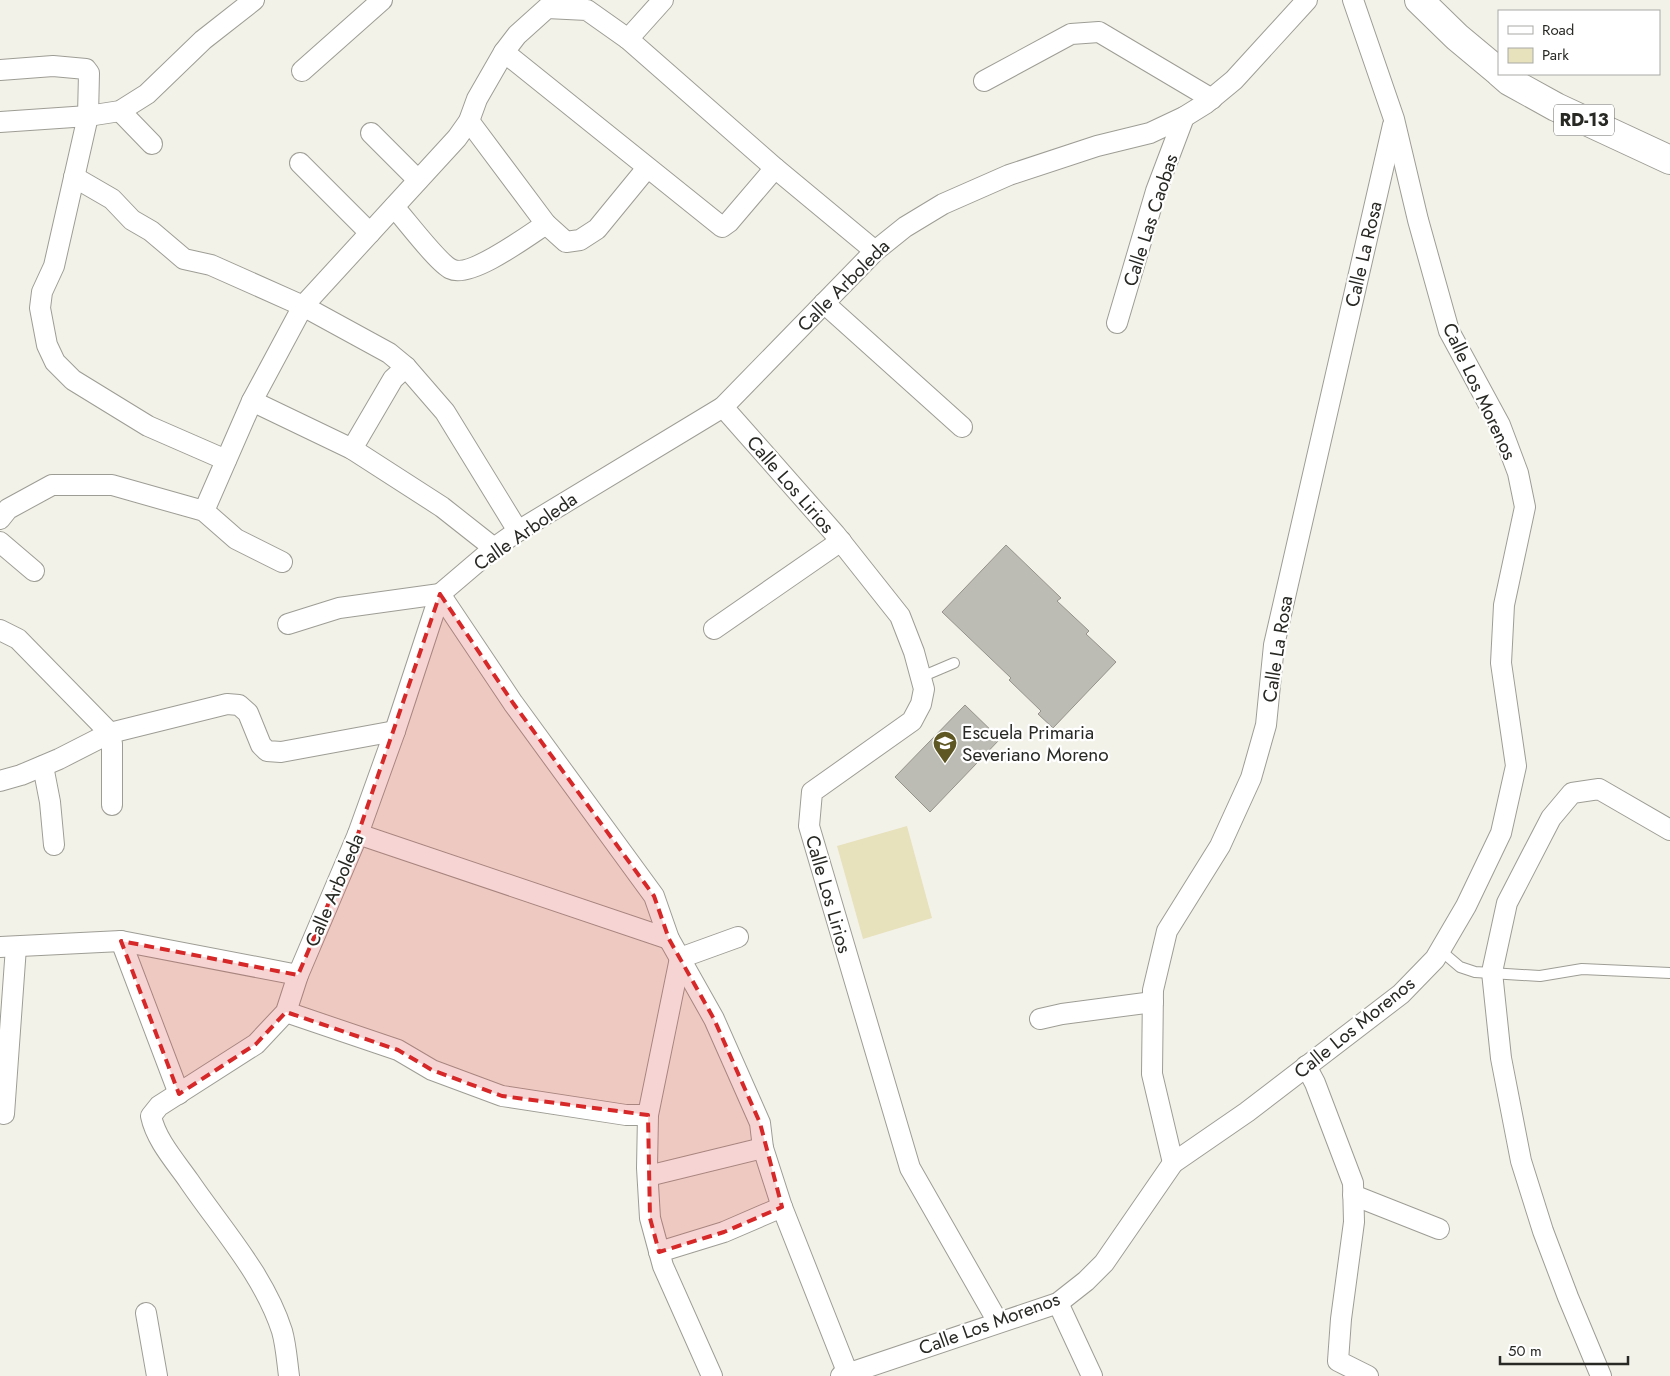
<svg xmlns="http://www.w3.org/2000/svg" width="1670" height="1376" font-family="Jost,sans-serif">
  <rect width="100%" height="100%" fill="#f3f2e9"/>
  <polygon fill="#e7e1bc" points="907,826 932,918 863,939 837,846"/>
  <g fill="#bdbcb4" stroke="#94928a">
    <polygon points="1006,545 1061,598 1057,601 1089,631 1086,634 1116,662 1053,728 1038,714 1041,711 1009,680 1011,678 942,612"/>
    <polygon points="965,705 1000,739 930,812 895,777"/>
  </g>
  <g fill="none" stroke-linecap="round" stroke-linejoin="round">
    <defs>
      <g id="lane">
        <polyline points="921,677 954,663"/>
        <polyline points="1440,950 1460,967 1475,972 1540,976 1582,969 1670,973"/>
      </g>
      <g id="street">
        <polyline points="628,39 663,0"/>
        <polyline points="504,52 722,227 729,222 775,168"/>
        <polyline points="0,70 53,66 86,69 89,73 88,116 54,266 42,292 40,308 47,345 55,362 73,380 148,426 226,460"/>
        <polyline points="302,71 382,0"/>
        <polyline points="984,81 1071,34 1099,32 1212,99"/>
        <polyline points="120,111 152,144"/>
        <polyline points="469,121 546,224 566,242 580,240 597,229 647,168"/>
        <polyline points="0,122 88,116 120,111 147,94 203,40 254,0"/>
        <polyline points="371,133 418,180"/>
        <polyline points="300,163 370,233"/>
        <polyline points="74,177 112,199 132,220 151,231 184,259 211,265 303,306 389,353 406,367 445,412 518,531"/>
        <path d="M394,207C406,220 438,263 451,269C470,279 529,235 546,224"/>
        <polyline points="824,303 962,427"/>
        <polyline points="1117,323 1156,191 1184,117"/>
        <polyline points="252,401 352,449 442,507 494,548"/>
        <polyline points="723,407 835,534 900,616 914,652 924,689 921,704 912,721 812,792 809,826 910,1168 998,1322"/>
        <polyline points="352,449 393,379 406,367"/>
        <polyline points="204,511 252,401 303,306 457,138 469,121 477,99 504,52 517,35 547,8 587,10 628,39 775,168 875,251"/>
        <polyline points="0,519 8,509 52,485 112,485 204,511 236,539 282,562"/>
        <polyline points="0,542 34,571"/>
        <polyline points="440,594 513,703 654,896 669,939 714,1019 760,1123 763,1148 782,1207 848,1374"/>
        <polyline points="288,624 339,608 440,594"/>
        <polyline points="714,629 841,541"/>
        <polyline points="0,630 18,639 110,733 112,744 112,805"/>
        <polyline points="43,766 50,802 54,845"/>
        <polyline points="0,781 21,775 59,759 110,733 227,704 239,705 248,713 261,745 267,751 281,752 395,731"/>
        <polyline points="358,834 669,939"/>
        <polyline points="121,941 179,1094"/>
        <polyline points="0,947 121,941 298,975"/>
        <polyline points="286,1012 398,1050 432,1070 502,1096 626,1115 648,1115"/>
        <polyline points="1040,1019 1062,1014 1153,1002"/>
        <polyline points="1306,1066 1315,1083 1353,1183 1354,1222 1341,1319 1338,1361 1368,1376"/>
        <polyline points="4,1114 16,947"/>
        <polyline points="1173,1163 1152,1074 1153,990 1167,931 1220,846 1251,778 1266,725 1274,645 1393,125"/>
        <polyline points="648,1176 763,1148"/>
        <polyline points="1353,1195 1439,1229"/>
        <polyline points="659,1252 724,1232 782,1207"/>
        <polyline points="1058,1303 1092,1376"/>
        <polyline points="146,1313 157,1376"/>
        <path d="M289,1376C287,1361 286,1345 282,1331C264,1275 221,1228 189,1181C175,1161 156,1140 151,1116L159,1106L256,1044L286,1012L298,975L358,834L395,731L440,594L494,548L518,531L723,407L875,251L905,227L943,204L1009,175L1097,146L1150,133L1184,117L1205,104L1234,80L1307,0"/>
        <polyline points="712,1376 663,1266 650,1218 647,1168 648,1115 680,958 738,937"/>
        <polyline points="841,1376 1058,1303 1086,1281 1104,1263 1173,1163 1247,1112 1401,994 1435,959 1466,906 1501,833 1516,766 1501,663 1504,605 1525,507 1518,473 1500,425 1449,331 1418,220 1394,119 1353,0"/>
        <polyline points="1601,1376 1568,1297 1543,1231 1521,1161 1501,1058 1492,972 1507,903 1551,818 1572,793 1599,789 1670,830"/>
      </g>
      <g id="primary">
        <polyline points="1419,0 1457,37 1499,72"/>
        <polyline points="1501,74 1509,81 1556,107 1670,160"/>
      </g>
    </defs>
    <use href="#lane" stroke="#9e9d95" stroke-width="12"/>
    <use href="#street" stroke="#9e9d95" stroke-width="22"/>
    <use href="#primary" stroke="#9e9d95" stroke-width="30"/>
    <use href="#lane" stroke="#fff" stroke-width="10"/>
    <use href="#street" stroke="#fff" stroke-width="20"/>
    <use href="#primary" stroke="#fff" stroke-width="28"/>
  </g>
  <path fill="#d62828" fill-opacity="0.2" stroke="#d62828" stroke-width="4" stroke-dasharray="10 6" stroke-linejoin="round" d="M440,594L513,703L654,896L669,939L714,1019L760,1123L782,1207L724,1232L659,1252L650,1218L648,1115L502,1096L432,1070L398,1050L286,1012L256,1044L179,1094L121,941L298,975L358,834Z"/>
  <defs>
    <symbol id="school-pin" viewBox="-11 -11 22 30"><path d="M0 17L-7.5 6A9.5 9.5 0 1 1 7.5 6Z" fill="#5f5723" stroke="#fff"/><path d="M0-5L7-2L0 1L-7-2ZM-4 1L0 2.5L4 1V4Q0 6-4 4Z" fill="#fff"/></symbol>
  </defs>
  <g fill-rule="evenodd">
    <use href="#school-pin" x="931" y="729" width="28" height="38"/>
  </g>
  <g text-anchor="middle" stroke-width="4.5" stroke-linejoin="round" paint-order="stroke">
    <rect fill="#fff" stroke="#686866" stroke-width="1" x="1554" y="104.5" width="60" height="31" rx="4"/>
    <g font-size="18" font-weight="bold" fill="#282824">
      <text x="1584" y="126">RD-13</text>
    </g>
    <g font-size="19" fill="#282824" stroke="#fff">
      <text transform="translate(1150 220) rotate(-72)" y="7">Calle Las Caobas</text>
      <text transform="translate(1363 254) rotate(-77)" y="7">Calle La Rosa</text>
      <text transform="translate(843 285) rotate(-45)" y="7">Calle Arboleda</text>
      <text transform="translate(1480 391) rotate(65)" y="7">Calle Los Morenos</text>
      <text transform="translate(791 484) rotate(49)" y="7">Calle Los Lirios</text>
      <text transform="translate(525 531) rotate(-35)" y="7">Calle Arboleda</text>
      <text transform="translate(1277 649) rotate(-81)" y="7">Calle La Rosa</text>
      <text transform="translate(334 890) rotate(-67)" y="7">Calle Arboleda</text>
      <text transform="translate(829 894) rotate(74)" y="7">Calle Los Lirios</text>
      <text transform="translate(1354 1027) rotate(-39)" y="7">Calle Los Morenos</text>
      <text transform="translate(989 1323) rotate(-20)" y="7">Calle Los Morenos</text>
    </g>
    <g font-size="19" fill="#282824" stroke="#fff" text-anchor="start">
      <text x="962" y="739">Escuela Primaria<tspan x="962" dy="22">Severiano Moreno</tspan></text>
    </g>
  </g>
  <rect x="1498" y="10" width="162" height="65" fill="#ffffff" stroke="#a9a9a7"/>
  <rect x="1508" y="26" width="25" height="8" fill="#ffffff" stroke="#a9a9a7"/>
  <text x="1542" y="35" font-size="15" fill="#282824">Road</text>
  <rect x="1508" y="48" width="25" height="15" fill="#e7e1bc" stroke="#a9a9a7"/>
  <text x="1542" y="60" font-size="15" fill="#282824">Park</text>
  <path d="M1500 1356v8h128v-8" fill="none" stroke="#282824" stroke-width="2.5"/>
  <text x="1508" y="1356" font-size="15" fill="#282824" stroke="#ffffff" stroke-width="4" paint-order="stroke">50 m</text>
</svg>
